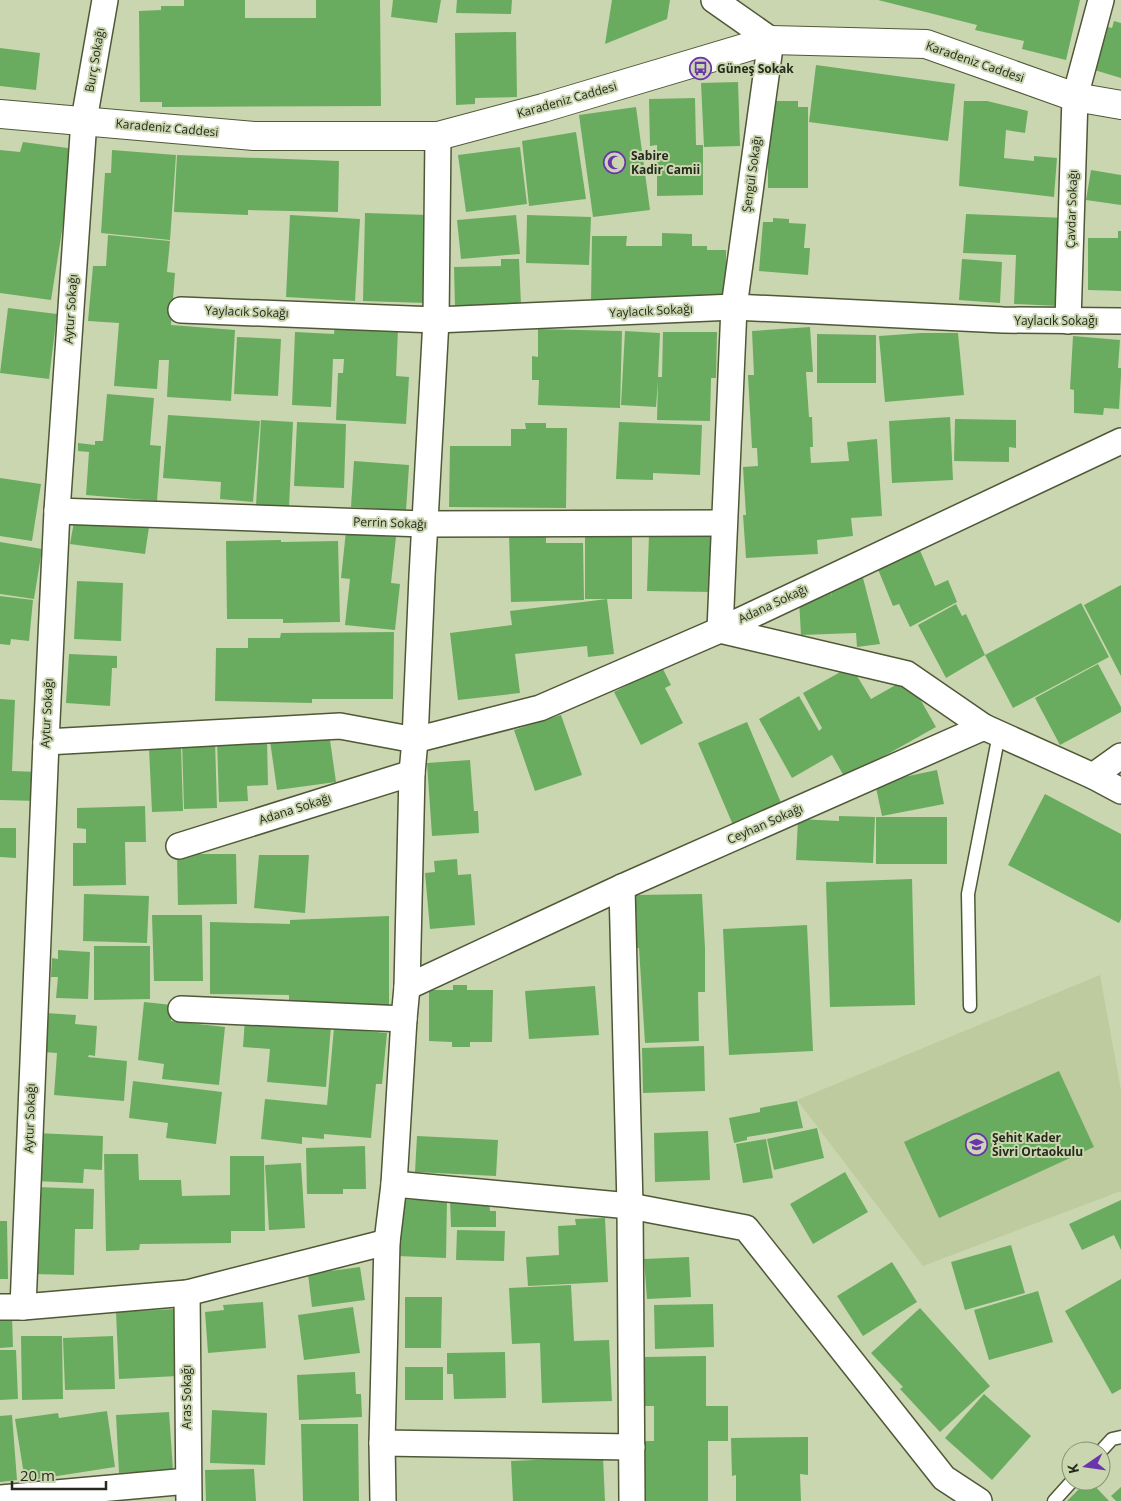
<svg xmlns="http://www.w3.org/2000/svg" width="1121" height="1501" font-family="'Open Sans',sans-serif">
  <rect width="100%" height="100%" fill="#cad6b0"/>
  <polygon fill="#becb9e" points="1100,975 1121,1090 1121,1191 923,1266 797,1100"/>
  <g fill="#6aac5f">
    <polygon points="184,0 245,0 245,18 316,18 316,0 380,0 381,106 162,107 162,102 140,102 139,11 161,10 161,6 184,6"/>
    <polygon points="393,0 441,0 437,23 391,17"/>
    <polygon points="457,0 512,0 511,14 456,13"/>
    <polygon points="612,0 670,0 667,19 605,44"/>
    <polygon points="878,0 1080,0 1066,60 1022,49 1024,41 975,30 977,25"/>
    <polygon points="1114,21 1121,23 1121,78 1091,69 1104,26 1112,28"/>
    <polygon points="516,32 517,97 475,98 475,104 456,105 455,33"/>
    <polygon points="0,48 40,53 36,90 0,86"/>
    <polygon points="816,65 955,84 948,141 809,122"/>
    <polygon points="738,82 740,146 704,147 701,83"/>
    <polygon points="695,98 696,145 703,145 703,195 657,196 657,145 650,146 649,99"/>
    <polygon points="768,101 798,101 798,107 808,107 808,188 768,188"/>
    <polygon points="964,101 987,101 1028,111 1025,133 1006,130 1004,158 1034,161 1034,156 1057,158 1054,197 959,186"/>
    <polygon points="636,107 650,210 593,217 579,115"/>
    <polygon points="576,132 586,199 529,206 522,141"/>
    <polygon points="23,142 75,149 51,300 0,293 0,150 20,152"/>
    <polygon points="520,147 527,204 466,212 458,155"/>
    <polygon points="112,150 176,155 170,240 101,233 105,173 111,173"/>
    <polygon points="177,155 339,161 338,212 248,210 248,215 174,212"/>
    <polygon points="1091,170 1121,175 1121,205 1086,200"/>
    <polygon points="365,213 428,215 426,303 363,301"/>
    <polygon points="966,214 1066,218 1059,306 1014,304 1016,255 963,253"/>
    <polygon points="290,215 360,219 355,301 286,297"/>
    <polygon points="516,215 520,254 461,259 457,220"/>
    <polygon points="527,215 591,217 589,265 526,263"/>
    <polygon points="773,218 789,219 789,223 806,224 804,248 810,248 808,275 759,271 763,222 773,222"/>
    <polygon points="1118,231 1121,231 1121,291 1088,290 1088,238 1118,238"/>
    <polygon points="662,233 692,234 692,246 707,246 707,250 726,250 726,262 732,262 731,276 725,276 725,298 661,297 661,304 591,302 592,236 627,236 626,246 662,246"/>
    <polygon points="108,235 170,241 167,272 175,273 171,325 235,330 231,401 167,397 169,360 159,360 157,389 114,386 119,323 88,321 93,266 106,266"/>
    <polygon points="501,259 519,259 521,305 455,307 454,267 501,266"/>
    <polygon points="962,259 1002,262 1000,303 959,300"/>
    <polygon points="8,308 57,314 49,379 0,373"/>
    <polygon points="335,322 398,329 396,376 409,377 406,424 336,420 338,373 343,373 344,359 333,359 331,407 292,405 295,332 334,334"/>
    <polygon points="810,327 813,372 806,372 809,417 812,417 813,447 810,447 811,463 849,461 847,442 877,439 882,516 851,518 853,536 817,540 818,554 746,558 743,515 746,515 743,467 758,466 757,448 752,448 748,375 754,375 752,331"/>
    <polygon points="538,329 622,331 620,408 538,405 539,380 532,380 532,356 538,357"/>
    <polygon points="625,331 660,333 658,377 662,377 663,332 717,332 716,378 711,378 710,421 657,420 658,381 656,407 621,405"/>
    <polygon points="921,333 958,333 964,395 885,402 879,336"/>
    <polygon points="817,334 876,335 876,383 817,383"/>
    <polygon points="1073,336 1120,340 1118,368 1121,368 1121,375 1119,409 1104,408 1103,415 1074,413 1074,390 1070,389"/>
    <polygon points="237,337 281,339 278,396 234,394"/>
    <polygon points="107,394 154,398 150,445 161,446 157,501 86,495 89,452 78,451 78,443 95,445 95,441 103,441"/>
    <polygon points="168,415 260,421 253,502 220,499 221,482 163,478"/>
    <polygon points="950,417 953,480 892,483 889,421"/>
    <polygon points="955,419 1016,420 1016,448 1009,447 1009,462 954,461"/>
    <polygon points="261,420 293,422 289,507 256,505"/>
    <polygon points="297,422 346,424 344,488 294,486"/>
    <polygon points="619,422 702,425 700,475 653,473 653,480 616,479"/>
    <polygon points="525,423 546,423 546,428 567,428 566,508 449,507 450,446 511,446 511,429 526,429"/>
    <polygon points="354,461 409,465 406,511 351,507"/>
    <polygon points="0,478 41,484 32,541 0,536"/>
    <polygon points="75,516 149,527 145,554 70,544"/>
    <rect x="585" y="529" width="47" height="70"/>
    <polygon points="346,531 396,537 391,583 400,584 395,630 345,625 350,579 341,578"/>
    <polygon points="546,534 546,543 583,543 584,600 511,602 509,535"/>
    <polygon points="649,535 714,536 713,592 647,591"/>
    <polygon points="281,540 281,542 338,541 340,622 283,623 283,619 227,619 226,541"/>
    <polygon points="0,542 42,549 34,599 0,594"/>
    <polygon points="919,548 935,586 948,580 957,602 910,627 899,604 893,606 877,567"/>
    <polygon points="862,574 880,644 857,647 856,633 801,635 799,600 831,583 832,598 832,583"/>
    <polygon points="77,581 123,583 121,641 74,639"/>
    <polygon points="1121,585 1121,676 1084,605"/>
    <polygon points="0,596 33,600 29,641 11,639 10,645 0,644"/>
    <polygon points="607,599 614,654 588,657 587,646 515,654 520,693 458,700 450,633 512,625 510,611"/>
    <polygon points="1081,603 1109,657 1013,708 985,655"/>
    <polygon points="956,604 962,616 966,614 985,655 946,678 918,625"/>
    <polygon points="394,632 393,699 312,699 312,703 215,701 216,648 248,648 248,638 280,638 281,633"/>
    <polygon points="69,654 117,656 117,668 112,668 110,706 66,703"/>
    <polygon points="1098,664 1121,707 1121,712 1060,745 1035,698"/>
    <polygon points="851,666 871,699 908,678 936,727 845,778 832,755 792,778 759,719 799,696 819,731 822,728 803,693"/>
    <polygon points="662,667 671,685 665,688 683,723 641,745 614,692"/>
    <polygon points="0,699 15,700 12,771 39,772 38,801 0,800"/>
    <polygon points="561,715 582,775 535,791 514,730"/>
    <polygon points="747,722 782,805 733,825 698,743"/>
    <polygon points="329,733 336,782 277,790 270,741"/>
    <polygon points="267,739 268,785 247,786 248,801 219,802 217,740"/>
    <polygon points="215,740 217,808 184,809 182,741"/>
    <polygon points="181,747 183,811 152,812 149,748"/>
    <polygon points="470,760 474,811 478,811 479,833 432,836 427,763"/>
    <polygon points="937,770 944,804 882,816 875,783"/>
    <polygon points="1045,794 1121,834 1121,919 1119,923 1008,865"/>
    <polygon points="145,806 146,842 125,842 126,885 73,886 73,843 86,843 86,829 77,828 77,808"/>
    <polygon points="839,816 875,817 873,863 796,860 798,819 839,821"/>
    <rect x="876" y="817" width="71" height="47"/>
    <polygon points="0,828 16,828 16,858 0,857"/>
    <polygon points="177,854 236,854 237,904 178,905"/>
    <polygon points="259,855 309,855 305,913 254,908"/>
    <polygon points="457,859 458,875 471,874 475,925 430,929 425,873 435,872 434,861"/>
    <polygon points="912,879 915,1005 830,1007 826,882"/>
    <polygon points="84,894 149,896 147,943 83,941"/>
    <polygon points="702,894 705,948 705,992 698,992 699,1041 645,1043 639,948 635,948 635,895"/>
    <polygon points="152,915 202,915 203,981 154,981"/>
    <polygon points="389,916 389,1007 289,1006 289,995 210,994 210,922 290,924 290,920"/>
    <polygon points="807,925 813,1051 729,1055 723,929"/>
    <polygon points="94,946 150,946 150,999 94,1000"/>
    <polygon points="58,950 90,952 88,999 56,998 58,977 51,977 52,958 58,959"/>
    <polygon points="453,985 467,985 467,990 493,990 492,1042 470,1042 470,1047 452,1047 452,1042 429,1041 429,990 453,990"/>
    <polygon points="595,986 599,1035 529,1039 525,991"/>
    <polygon points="144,1002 172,1005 171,1021 225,1027 219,1085 162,1079 164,1064 138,1060"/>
    <polygon points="46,1013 76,1015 75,1024 97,1026 95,1056 89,1055 88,1057 127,1061 124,1101 54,1095 57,1053 43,1052"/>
    <polygon points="245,1019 331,1026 326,1087 267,1082 270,1049 243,1047"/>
    <polygon points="334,1028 387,1033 382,1084 376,1084 371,1138 324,1134 324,1139 302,1137 302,1144 261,1139 265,1099 327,1105"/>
    <polygon points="704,1046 705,1091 643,1093 642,1048"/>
    <polygon points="1059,1071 1094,1147 939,1218 904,1142"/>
    <polygon points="133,1081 222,1092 216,1144 166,1138 168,1123 129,1118"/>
    <polygon points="797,1101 803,1128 747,1137 747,1140 734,1143 729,1118 760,1112 760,1108"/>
    <polygon points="817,1128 824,1158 774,1170 767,1139"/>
    <polygon points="708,1131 710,1180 655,1182 654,1133"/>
    <polygon points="35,1133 103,1136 102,1170 84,1169 83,1183 33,1181"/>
    <polygon points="417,1136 498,1140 496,1176 415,1172"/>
    <polygon points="766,1139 773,1178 743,1183 736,1144"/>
    <polygon points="365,1146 366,1189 343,1189 343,1194 307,1194 306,1148"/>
    <polygon points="104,1154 138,1154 139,1180 181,1180 182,1196 230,1195 230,1156 264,1156 265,1231 231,1231 231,1243 140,1244 139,1250 106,1251"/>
    <polygon points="301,1163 305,1228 269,1230 265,1165"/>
    <polygon points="845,1172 868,1212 813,1244 790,1204"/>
    <polygon points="35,1187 94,1189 93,1229 75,1229 74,1275 33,1274"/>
    <polygon points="398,1199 447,1201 446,1258 397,1256"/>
    <polygon points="489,1199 490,1211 496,1211 496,1227 451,1227 450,1200"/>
    <polygon points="1121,1200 1121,1250 1114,1235 1082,1250 1069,1224"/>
    <polygon points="605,1218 608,1282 528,1286 526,1257 559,1255 558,1226 576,1225 575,1219"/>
    <polygon points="0,1221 7,1221 8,1279 0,1279"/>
    <polygon points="457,1230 505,1231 504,1261 456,1260"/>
    <polygon points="1011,1245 1025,1293 965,1310 951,1262"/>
    <polygon points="689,1257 691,1297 647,1299 644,1259"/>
    <polygon points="892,1262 917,1302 863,1336 837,1296"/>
    <polygon points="360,1267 365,1300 312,1307 308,1274"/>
    <polygon points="1121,1279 1121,1389 1112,1394 1065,1311"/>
    <polygon points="571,1285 574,1341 609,1340 612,1401 542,1403 540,1343 512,1344 509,1288"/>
    <polygon points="1038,1291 1053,1342 989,1360 974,1310"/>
    <polygon points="405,1297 442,1297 441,1348 405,1348"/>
    <polygon points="263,1302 266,1348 208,1353 205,1312 224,1310 223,1305"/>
    <polygon points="713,1304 714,1347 655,1349 654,1305"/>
    <polygon points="353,1307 360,1353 304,1360 298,1315"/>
    <polygon points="920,1308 990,1386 940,1432 900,1389 903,1387 871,1353"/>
    <polygon points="175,1309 178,1376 119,1379 116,1312"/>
    <polygon points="0,1316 12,1316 13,1347 0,1348"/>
    <polygon points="21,1336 62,1336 63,1399 22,1400"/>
    <polygon points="113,1336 115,1389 65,1390 63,1338"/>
    <polygon points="0,1350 16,1350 18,1399 0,1400"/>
    <polygon points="505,1352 506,1398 454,1399 453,1374 447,1374 447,1353"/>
    <polygon points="706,1356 706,1406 728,1406 728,1441 708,1441 708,1501 637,1501 636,1441 654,1441 654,1406 643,1406 643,1357"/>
    <rect x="405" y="1367" width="38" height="33"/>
    <polygon points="355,1372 356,1394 361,1394 362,1417 299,1420 297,1375"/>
    <polygon points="984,1394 1031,1436 992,1480 945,1438"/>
    <polygon points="212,1410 267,1413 265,1465 210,1463"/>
    <polygon points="107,1411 115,1467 25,1481 15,1419 58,1413 59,1418"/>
    <polygon points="169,1412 173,1470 119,1473 116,1415"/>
    <polygon points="12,1415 17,1480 0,1482 0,1416"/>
    <polygon points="301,1424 358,1424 359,1501 303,1501"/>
    <polygon points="808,1437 808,1475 800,1474 801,1501 736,1501 736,1475 732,1476 731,1438"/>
    <polygon points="603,1457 605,1501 513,1501 511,1461"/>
    <polygon points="254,1469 256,1501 206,1501 205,1470"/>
    <polygon points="1087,1481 1090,1481 1109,1501 1067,1501"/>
    <polygon points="1121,1487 1121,1501 1116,1501 1111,1496"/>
  </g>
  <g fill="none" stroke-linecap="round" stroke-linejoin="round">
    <defs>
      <g id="service">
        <polyline points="970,1006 968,894 999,734"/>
        <polyline points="1101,1451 1112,1439 1121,1437"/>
        <polyline points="1054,1501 1072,1481"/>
      </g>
      <g id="minor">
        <polyline points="714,0 771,40 734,307 720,630 907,674 984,727"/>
        <polyline points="181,310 436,320 734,307 1003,320 1121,321"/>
        <polyline points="1068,321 1075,97 1101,0"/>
        <polyline points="57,511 424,524 723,523"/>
        <polyline points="46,742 340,726 415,740 540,708 720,630 1121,441"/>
        <polyline points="1093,776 1121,791"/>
        <polyline points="179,846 412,773"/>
        <polyline points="622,887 630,1206 632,1501"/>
        <polyline points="407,987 622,887 984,727 1093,776 1121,756"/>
        <polyline points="181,1009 404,1019"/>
        <polyline points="394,1184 630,1206 746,1228 944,1478 979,1501"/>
        <polyline points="187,1293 189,1501"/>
        <polyline points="0,1307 23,1307 187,1293 387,1242"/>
        <polyline points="23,1307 46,742 57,511 84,120 105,0"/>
        <polyline points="382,1443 632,1447"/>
        <polyline points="0,1498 188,1481"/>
        <polyline points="383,1501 382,1443 387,1242 394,1184 404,1019 407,987 412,773 415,740 422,576 436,320 438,136"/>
      </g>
      <polyline id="secondary" points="0,114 254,136 438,136 543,108 771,40 926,44 1075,97 1121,105"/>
    </defs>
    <use href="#service" stroke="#4f5837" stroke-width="15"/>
    <use href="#minor" stroke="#4f5837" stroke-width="28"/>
    <use href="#secondary" stroke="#4f5837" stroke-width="30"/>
    <use href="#service" stroke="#fff" stroke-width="12"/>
    <use href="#minor" stroke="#fff" stroke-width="25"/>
    <use href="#secondary" stroke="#fff" stroke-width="28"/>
  </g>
  <defs>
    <symbol id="bus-ring" viewBox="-11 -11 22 22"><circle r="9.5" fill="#cad6b0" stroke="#6d35ac" stroke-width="1.5"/><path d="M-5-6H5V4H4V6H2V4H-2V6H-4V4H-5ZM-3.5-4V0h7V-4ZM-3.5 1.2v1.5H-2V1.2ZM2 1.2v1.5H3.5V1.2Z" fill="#6d35ac"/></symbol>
    <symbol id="mosque-ring" viewBox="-11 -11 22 22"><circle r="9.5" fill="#cad6b0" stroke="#6d35ac" stroke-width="1.5"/><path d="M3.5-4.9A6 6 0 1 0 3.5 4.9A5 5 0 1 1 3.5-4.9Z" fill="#6d35ac"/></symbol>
    <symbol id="school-ring" viewBox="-11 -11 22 22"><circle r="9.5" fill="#cad6b0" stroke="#6d35ac" stroke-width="1.5"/><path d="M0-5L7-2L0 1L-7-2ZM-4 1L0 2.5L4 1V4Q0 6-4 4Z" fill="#6d35ac"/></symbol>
  </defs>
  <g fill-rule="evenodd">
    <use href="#bus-ring" x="688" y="56" width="25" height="25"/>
    <use href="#mosque-ring" x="602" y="150" width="25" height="25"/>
    <use href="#school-ring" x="964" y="1132" width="25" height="25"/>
  </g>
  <g text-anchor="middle" stroke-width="4" stroke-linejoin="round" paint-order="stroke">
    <g font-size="12" fill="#262a1c" stroke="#cad6b0">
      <text transform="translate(95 60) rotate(-80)" y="4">Burç Sokağı</text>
      <text transform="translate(975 62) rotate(19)" y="4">Karadeniz Caddesi</text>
      <text transform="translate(567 100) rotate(-16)" y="4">Karadeniz Caddesi</text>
      <text transform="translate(167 128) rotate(5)" y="4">Karadeniz Caddesi</text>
      <text transform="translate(752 174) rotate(-82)" y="4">Şengül Sokağı</text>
      <text transform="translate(1072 209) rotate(-88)" y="4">Çavdar Sokağı</text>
      <text transform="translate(71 309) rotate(-86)" y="4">Aytur Sokağı</text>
      <text transform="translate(651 311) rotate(-3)" y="4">Yaylacık Sokağı</text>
      <text transform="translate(247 312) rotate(2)" y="4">Yaylacık Sokağı</text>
      <text x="1056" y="325">Yaylacık Sokağı</text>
      <text transform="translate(390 523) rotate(2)" y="4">Perrin Sokağı</text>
      <text transform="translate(773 604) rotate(-25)" y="4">Adana Sokağı</text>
      <text transform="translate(47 713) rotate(-87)" y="4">Aytur Sokağı</text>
      <text transform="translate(295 809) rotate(-18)" y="4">Adana Sokağı</text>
      <text transform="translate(765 824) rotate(-24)" y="4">Ceyhan Sokağı</text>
      <text transform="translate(30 1118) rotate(-88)" y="4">Aytur Sokağı</text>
      <text transform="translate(187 1397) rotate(-90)" y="4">Aras Sokağı</text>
    </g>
    <g font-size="12" font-weight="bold" fill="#262a1c" stroke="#cad6b0" text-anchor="start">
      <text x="717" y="73">Güneş Sokak</text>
      <text x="631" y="160">Sabire<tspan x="631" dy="14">Kadir Camii</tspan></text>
      <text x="992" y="1142">Şehit Kader<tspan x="992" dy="14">Sivri Ortaokulu</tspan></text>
    </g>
  </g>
  <g transform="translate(1086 1466) rotate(257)"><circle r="24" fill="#cad6b0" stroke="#889175"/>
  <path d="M0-4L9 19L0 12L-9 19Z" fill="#6d35ac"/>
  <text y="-8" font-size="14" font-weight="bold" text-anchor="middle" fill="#262a1c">K</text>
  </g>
  <path d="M12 1481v8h94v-8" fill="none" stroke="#262a1c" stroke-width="2.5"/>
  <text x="20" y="1481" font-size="15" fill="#262a1c" stroke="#cad6b0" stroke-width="4" paint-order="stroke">20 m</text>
</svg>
